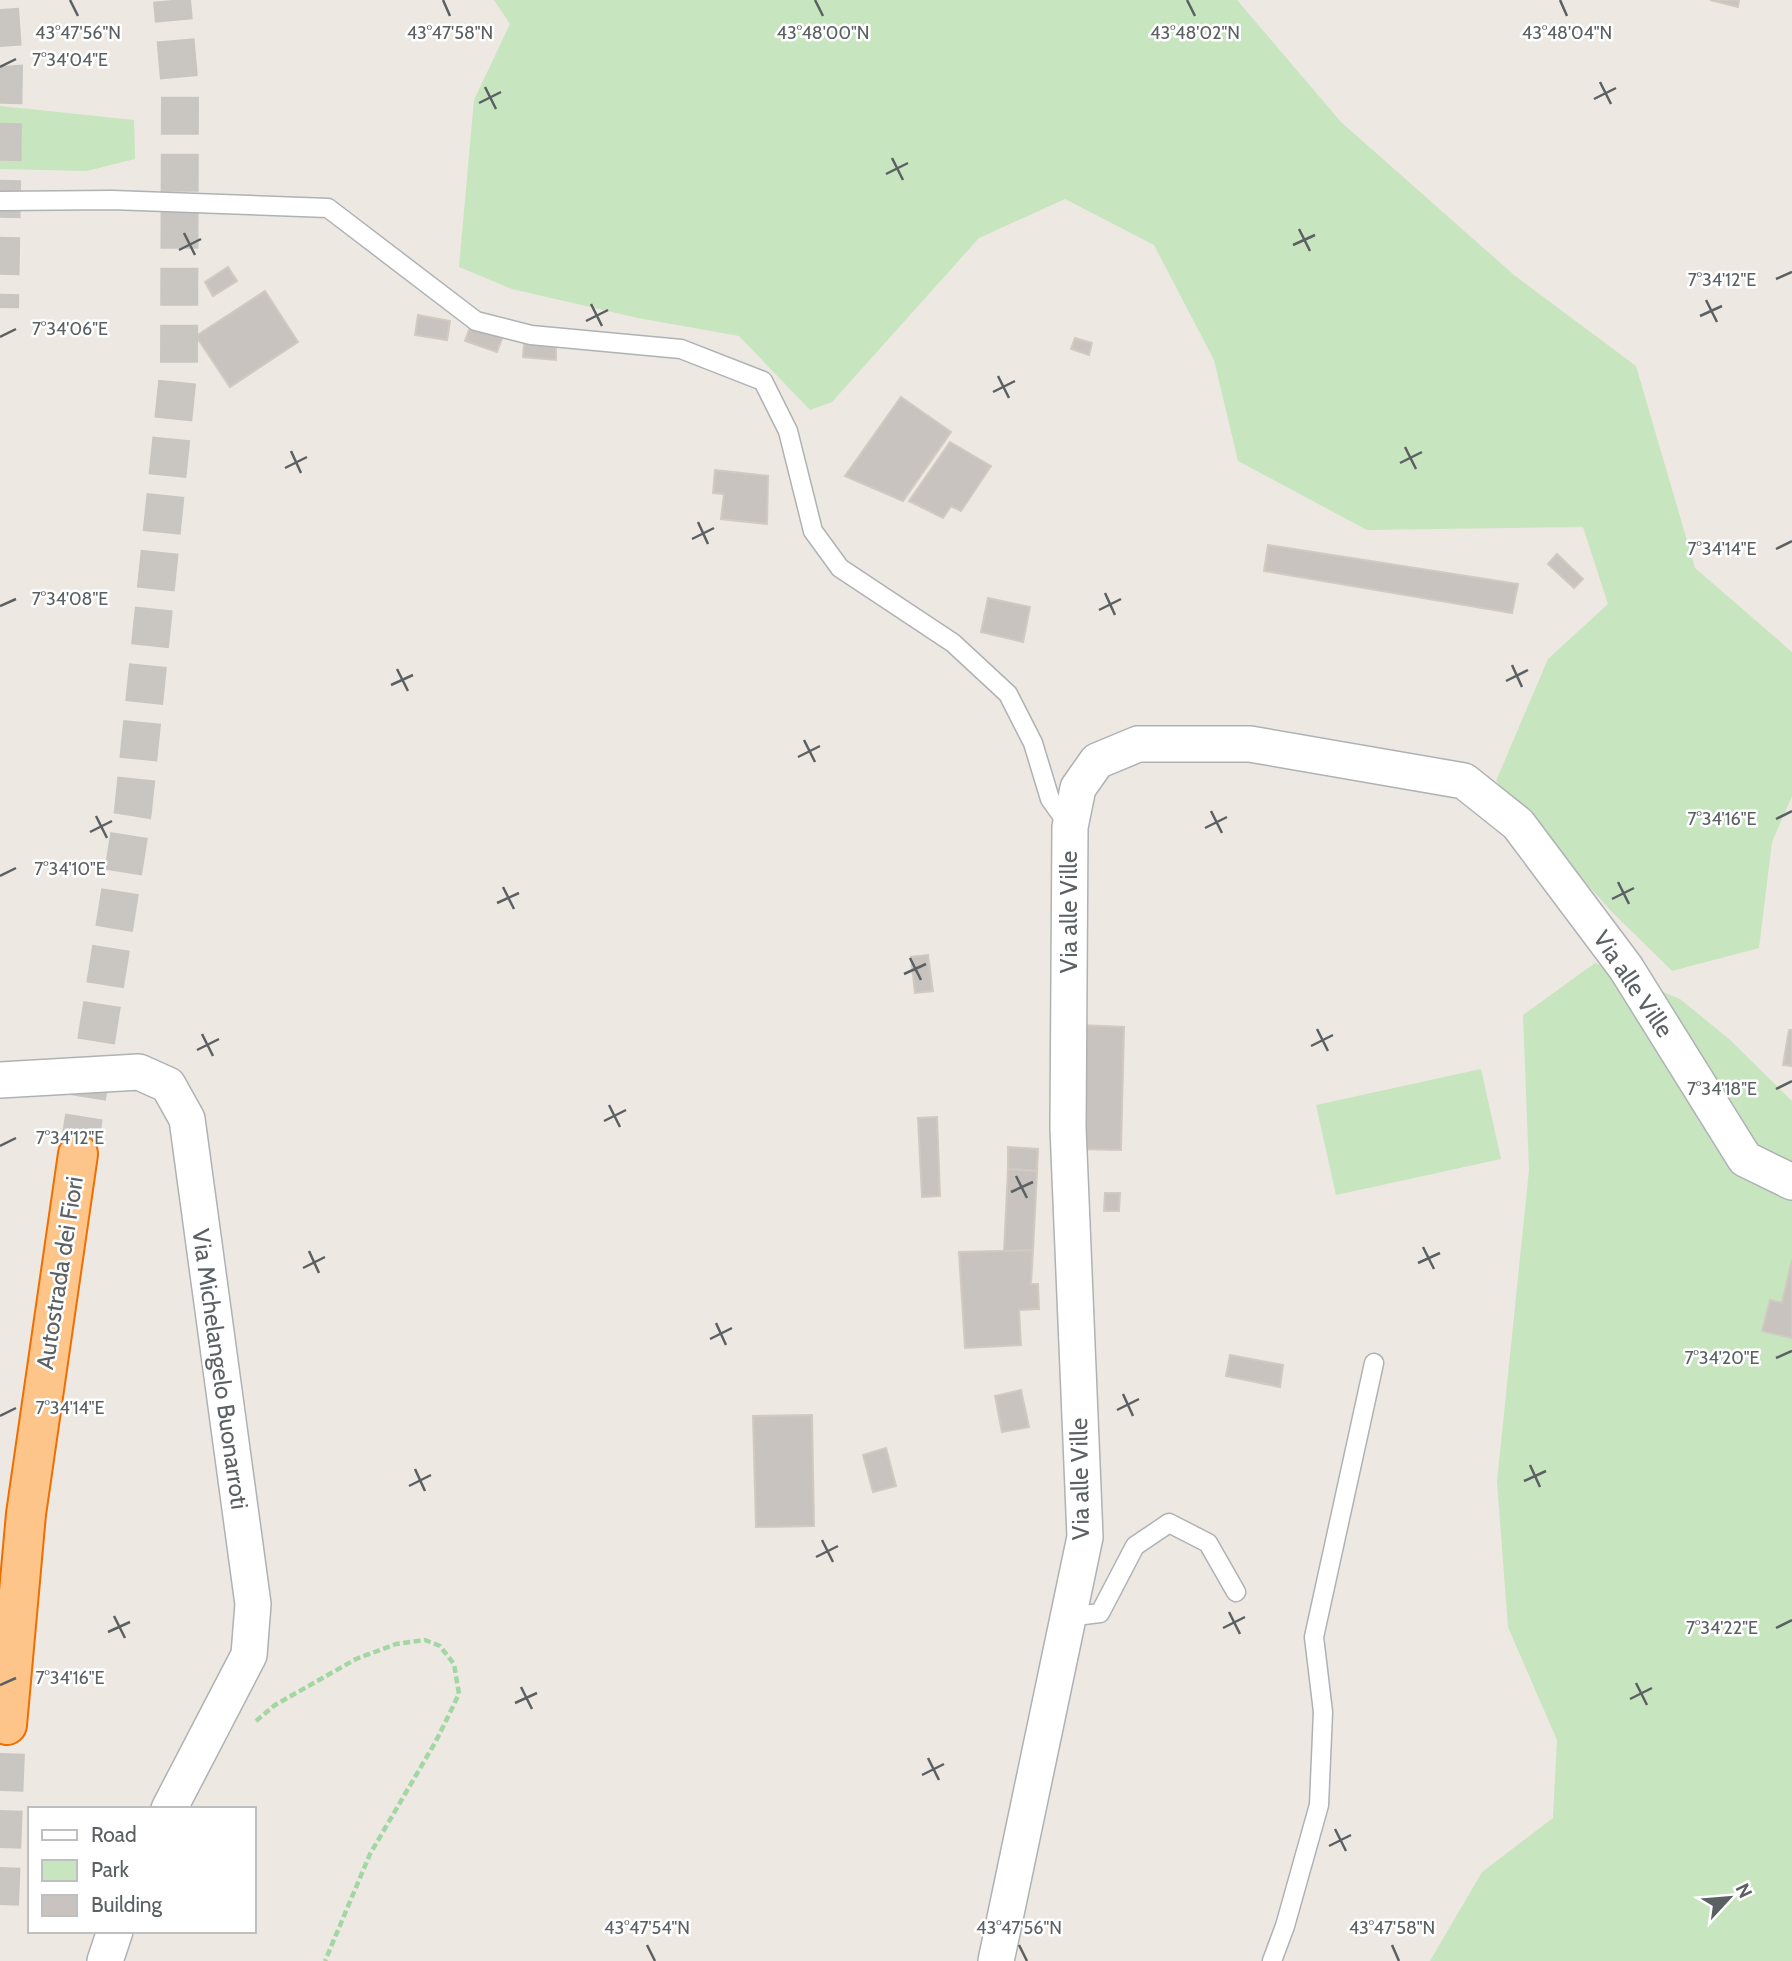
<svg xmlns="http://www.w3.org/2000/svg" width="1792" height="1961" font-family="Cabin,sans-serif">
  <rect width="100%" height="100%" fill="#eee8e2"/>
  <g fill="#c7e5be">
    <polygon points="494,0 1237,0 1341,122 1514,275 1636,366 1695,568 1792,652 1792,796 1772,842 1759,948 1672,971 1611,911 1496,781 1548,659 1608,604 1583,527 1367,530 1238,461 1214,360 1154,245 1065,199 979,238 832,402 810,410 739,336 638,318 512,289 459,267 474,100 510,24"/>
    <polygon points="0,106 134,120 135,159 87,171 0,169"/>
    <polygon points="1595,963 1680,999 1729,1039 1792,1101 1792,1961 1430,1961 1482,1872 1553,1818 1557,1740 1508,1627 1497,1482 1529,1170 1523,1015"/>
    <polygon points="1481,1069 1501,1159 1336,1195 1316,1105"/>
  </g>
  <g fill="#c8c3bf" stroke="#d2c9c1" stroke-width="2">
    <polygon points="1710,0 1739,0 1738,7"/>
    <polygon points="228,267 237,281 213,296 205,282"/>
    <polygon points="265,291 298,342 230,387 196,336"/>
    <polygon points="418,315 450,321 447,340 415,335"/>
    <polygon points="472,322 504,333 497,352 465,341"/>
    <polygon points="1075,338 1092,343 1089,355 1071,349"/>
    <polygon points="524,344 556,346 556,360 523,357"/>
    <polygon points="901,397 951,432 903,501 845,476"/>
    <polygon points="950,442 991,466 961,511 951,506 943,518 909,501"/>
    <polygon points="715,470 768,476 767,524 721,519 724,494 713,493"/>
    <polygon points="1268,545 1518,584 1512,613 1264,571"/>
    <polygon points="1557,554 1583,579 1574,588 1548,564"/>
    <polygon points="988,598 1030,607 1023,642 981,632"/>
    <polygon points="928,955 933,991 915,993 911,957"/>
    <polygon points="1079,1025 1124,1027 1121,1150 1075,1149"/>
    <polygon points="1789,1030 1792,1030 1792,1066 1783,1065"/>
    <polygon points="937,1117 940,1196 922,1197 918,1118"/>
    <polygon points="1008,1147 1038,1149 1037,1171 1008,1169"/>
    <polygon points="1008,1169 1037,1171 1033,1250 1004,1252"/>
    <polygon points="1105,1193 1120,1193 1119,1211 1104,1211"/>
    <polygon points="1033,1250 1031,1284 1038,1284 1039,1309 1019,1310 1021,1345 965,1348 959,1252"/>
    <polygon points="1792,1260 1792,1338 1762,1331 1770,1300 1782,1303"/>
    <polygon points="1230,1355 1283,1365 1280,1387 1226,1376"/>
    <polygon points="1021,1390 1029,1427 1002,1432 995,1396"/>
    <polygon points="812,1415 814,1526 756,1527 753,1416"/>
    <polygon points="886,1448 896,1486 873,1492 863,1455"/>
  </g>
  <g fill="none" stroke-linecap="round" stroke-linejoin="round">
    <g stroke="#c9c6c2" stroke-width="38" stroke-dasharray="38 19" stroke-linecap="butt">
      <polyline points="0,9 4,66 0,308"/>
      <polyline points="78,1154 133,811 179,364 180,90 172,0"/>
      <polyline points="0,1905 7,1725"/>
    </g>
    <defs>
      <g id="lane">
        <polyline points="0,201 112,200 328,208 476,321 531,335 681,349 763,381 788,431 813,531 840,568 953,643 1008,694 1033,743 1050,799 1070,827"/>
        <polyline points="1068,1617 1100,1613 1135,1546 1169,1523 1208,1543 1236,1592"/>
        <polyline points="1272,1961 1285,1926 1319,1805 1323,1712 1314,1637 1374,1363"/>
      </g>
      <g id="street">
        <polyline points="0,1080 139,1072 168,1085 187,1119 253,1604 249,1655 169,1809"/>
        <polyline points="105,1961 115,1931"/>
        <polyline points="996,1961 1085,1537 1068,1128 1070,827 1078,788 1097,761 1138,744 1250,744 1464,781 1518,824 1626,968 1745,1159 1792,1182"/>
      </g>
      <polyline id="highway" points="7,1725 26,1514 78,1154"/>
    </defs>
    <use href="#lane" stroke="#aeb2b5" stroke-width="21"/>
    <use href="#street" stroke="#aeb2b5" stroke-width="38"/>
    <use href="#highway" stroke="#f06d00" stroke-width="42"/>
    <polyline stroke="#a2d7a3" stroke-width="4.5" stroke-dasharray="7 3.5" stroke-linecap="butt" points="256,1721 275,1705 356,1659 396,1644 425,1640 440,1646 454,1664 459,1694 436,1741 370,1854 325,1961"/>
    <use href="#lane" stroke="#fff" stroke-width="18"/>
    <use href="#street" stroke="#fff" stroke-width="35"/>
    <use href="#highway" stroke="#fdc58a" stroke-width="38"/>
  </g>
  <path fill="none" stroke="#5b6063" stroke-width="2.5" d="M70,0L78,16M443,0L450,16M815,0L823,16M1187,0L1195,16M1560,0L1567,16M0,67L16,59M1600,82L1611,104M485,87L496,109M1594,99L1616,88M479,103L501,92M892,158L903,180M886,174L908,163M1299,229L1310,251M184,233L195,255M1293,245L1315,235M179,250L201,239M1776,279L1792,272M1706,300L1717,322M591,304L602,326M1700,316L1722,306M586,321L608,310M0,337L16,329M998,376L1009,398M993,392L1015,381M1405,447L1416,469M291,451L301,473M1400,463L1422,452M285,468L307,457M698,522L708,544M692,539L714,528M1776,549L1792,541M1105,593L1115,615M0,606L16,599M1099,610L1121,599M1512,665L1522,687M397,669L408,691M1506,681L1528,670M391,685L413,675M804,740L815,762M798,757L820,746M1211,811L1222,833M96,816L107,838M1776,819L1792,811M1205,828L1227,817M90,832L112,821M0,876L16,868M1618,882L1629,904M503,887L514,909M1612,899L1634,888M497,903L519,893M910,958L921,980M904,974L926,964M1317,1029L1328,1051M202,1034L213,1056M1311,1046L1333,1035M197,1050L219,1039M1776,1089L1792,1081M609,1105L620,1127M604,1121L626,1110M0,1146L16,1138M1016,1176L1027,1198M1011,1192L1033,1182M1423,1247L1434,1269M309,1251L319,1273M1418,1263L1440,1253M303,1268L325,1257M716,1323L726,1345M710,1339L732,1328M1776,1358L1792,1351M1123,1394L1133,1416M1117,1410L1139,1399M0,1416L16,1408M1530,1465L1540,1487M415,1469L425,1491M1524,1481L1546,1471M409,1486L431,1475M822,1540L833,1562M816,1557L838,1546M1229,1612L1240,1634M114,1616L125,1638M1223,1628L1245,1617M1776,1628L1792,1620M108,1632L130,1622M1636,1683L1647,1705M0,1685L16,1678M521,1687L532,1709M1630,1699L1652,1688M515,1703L537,1693M928,1758L939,1780M922,1775L944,1764M1335,1829L1346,1851M1329,1846L1351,1835M647,1945L655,1961M1019,1945L1027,1961M1392,1945L1399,1961"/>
  <g text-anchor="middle" stroke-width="5" stroke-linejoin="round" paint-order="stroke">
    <g font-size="24" fill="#5b6063" stroke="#fff">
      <text transform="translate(1069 912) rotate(-90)" y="8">Via alle Ville</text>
      <text transform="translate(1633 984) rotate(56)" y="8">Via alle Ville</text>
      <text transform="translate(60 1273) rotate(-81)" y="8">Autostrada dei Fiori</text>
      <text transform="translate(220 1369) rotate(82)" y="8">Via Michelangelo Buonarroti</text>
      <text transform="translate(1080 1479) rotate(-91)" y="8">Via alle Ville</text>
    </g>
  </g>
  <g font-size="18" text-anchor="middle" fill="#5b6063" stroke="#fff" stroke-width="5" stroke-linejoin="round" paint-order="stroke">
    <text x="78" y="39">43°47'56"N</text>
    <text x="450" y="39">43°47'58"N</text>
    <text x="823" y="39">43°48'00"N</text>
    <text x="1195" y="39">43°48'02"N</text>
    <text x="1567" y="39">43°48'04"N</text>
    <text x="70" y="66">7°34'04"E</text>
    <text x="1722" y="286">7°34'12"E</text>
    <text x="70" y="335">7°34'06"E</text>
    <text x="1722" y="555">7°34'14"E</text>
    <text x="70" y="605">7°34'08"E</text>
    <text x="1722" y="825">7°34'16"E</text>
    <text x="70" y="875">7°34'10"E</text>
    <text x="1722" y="1095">7°34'18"E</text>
    <text x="70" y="1144">7°34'12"E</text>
    <text x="1722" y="1364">7°34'20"E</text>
    <text x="70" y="1414">7°34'14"E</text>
    <text x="1722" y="1634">7°34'22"E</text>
    <text x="70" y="1684">7°34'16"E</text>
    <text x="647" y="1934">43°47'54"N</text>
    <text x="1019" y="1934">43°47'56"N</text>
    <text x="1392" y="1934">43°47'58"N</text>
  </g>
  <rect x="28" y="1807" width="228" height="126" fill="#ffffff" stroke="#bdbfc1" stroke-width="2"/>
  <rect x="42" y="1830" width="35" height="10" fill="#ffffff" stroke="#bdbfc1" stroke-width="2"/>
  <text x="91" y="1842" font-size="21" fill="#5b6063">Road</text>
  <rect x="42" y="1860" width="35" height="21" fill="#c7e5be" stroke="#bdbfc1" stroke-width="2"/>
  <text x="91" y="1877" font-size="21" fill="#5b6063">Park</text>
  <rect x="42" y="1895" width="35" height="21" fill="#c8c3bf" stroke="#bdbfc1" stroke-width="2"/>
  <text x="91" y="1912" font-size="21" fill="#5b6063">Building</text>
  <g transform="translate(1729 1898) rotate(64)" stroke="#ffffff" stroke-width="5" paint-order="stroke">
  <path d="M0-5L12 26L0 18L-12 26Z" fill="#5b6063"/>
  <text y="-10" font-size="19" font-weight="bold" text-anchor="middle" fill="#5b6063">N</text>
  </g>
</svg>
